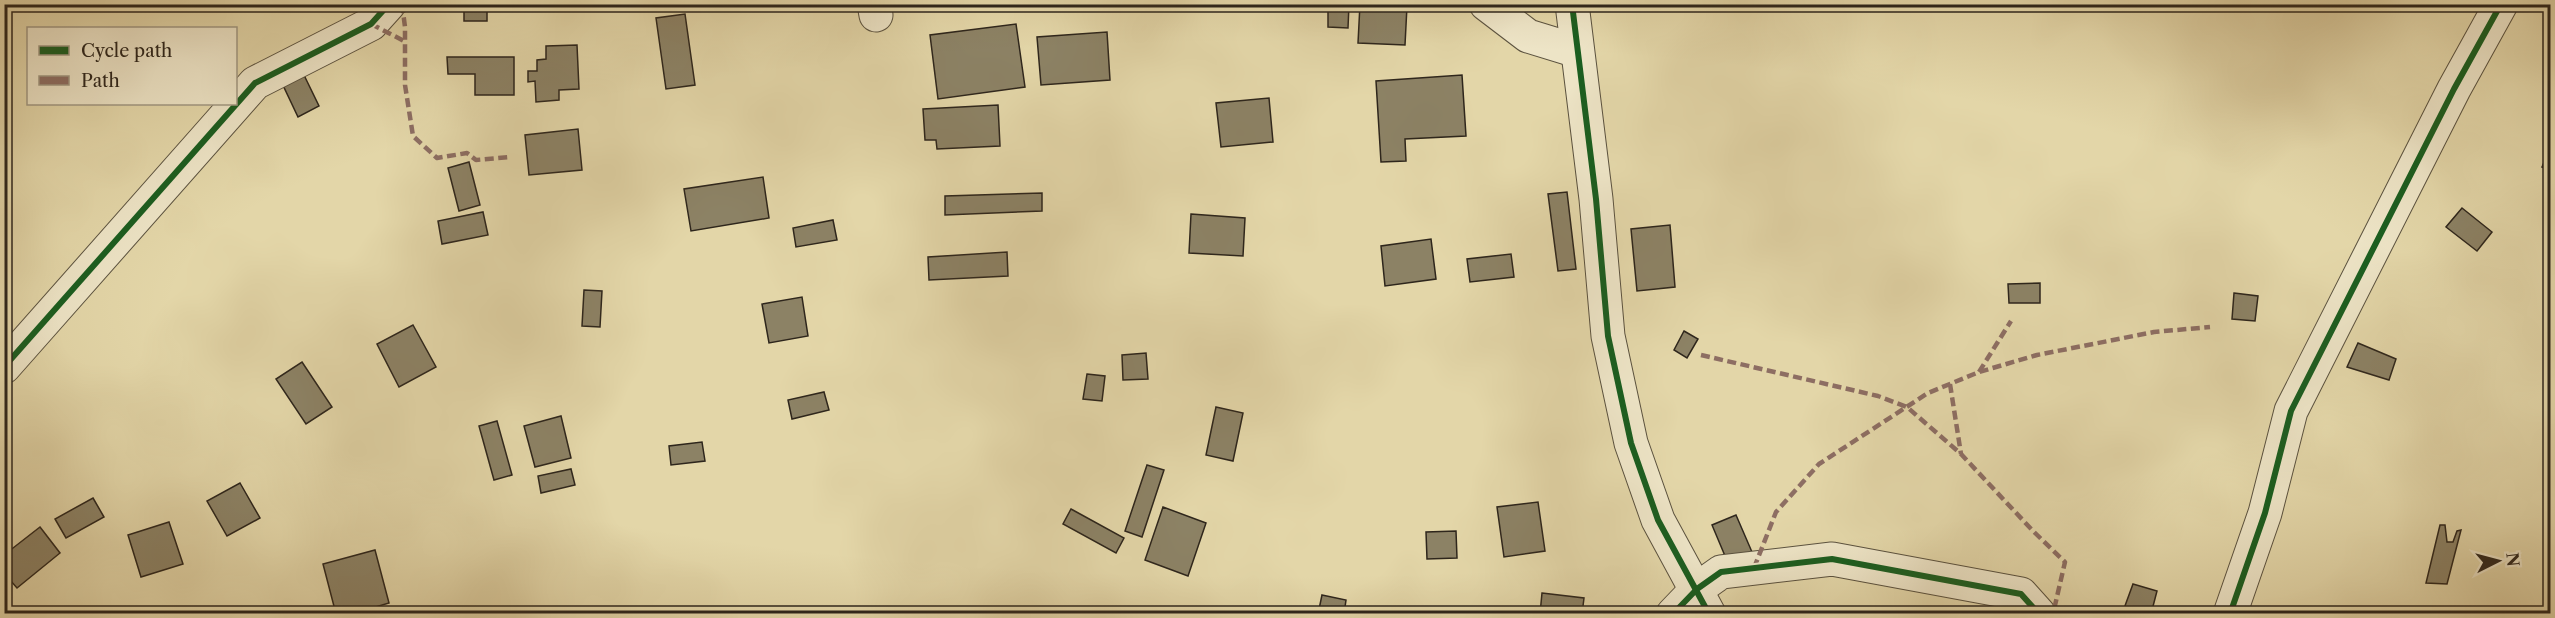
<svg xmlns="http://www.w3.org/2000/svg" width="2555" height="618" font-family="'Libre Caslon Text',serif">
  <rect width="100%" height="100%" fill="#e3d6a8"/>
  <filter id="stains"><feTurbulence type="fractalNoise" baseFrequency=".00333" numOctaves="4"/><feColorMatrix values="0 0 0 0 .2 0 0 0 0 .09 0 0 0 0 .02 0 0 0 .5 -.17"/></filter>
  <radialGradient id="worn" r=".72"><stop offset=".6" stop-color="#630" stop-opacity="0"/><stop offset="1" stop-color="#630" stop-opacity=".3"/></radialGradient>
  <g fill="#8c8265" stroke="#2e261c" stroke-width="1.5">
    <polygon points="1318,4 1349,4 1348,28 1328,27 1328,11 1318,11"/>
    <polygon points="1360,4 1416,4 1416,7 1407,6 1405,45 1358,43"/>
    <rect x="464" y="5" width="23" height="16"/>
    <polygon points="685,14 695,85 666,89 656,18"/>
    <polygon points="1016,24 1025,87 938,99 930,35"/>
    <polygon points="1107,32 1110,80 1041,85 1037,37"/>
    <polygon points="577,45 579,89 559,90 559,100 536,102 535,81 528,82 528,71 537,71 537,60 546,59 546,46"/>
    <polygon points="447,57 514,57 514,95 475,95 475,74 448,74"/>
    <polygon points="302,71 319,106 298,117 281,81"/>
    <polygon points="1462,75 1466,136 1405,139 1406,161 1381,162 1376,81"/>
    <polygon points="1269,98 1273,142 1221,147 1216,103"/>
    <polygon points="998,105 1000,146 937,149 936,140 925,140 923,109"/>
    <polygon points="578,129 582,170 529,175 525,135"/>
    <polygon points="2550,148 2550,170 2542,167"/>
    <polygon points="469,162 480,205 459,211 448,168"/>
    <polygon points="763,177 769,218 691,231 684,189"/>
    <polygon points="1567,192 1576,269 1558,271 1548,194"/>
    <polygon points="1042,193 1042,211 945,215 945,196"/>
    <polygon points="2462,208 2492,232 2477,251 2446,227"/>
    <polygon points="483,212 488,235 442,244 438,221"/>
    <polygon points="1191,214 1245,218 1243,256 1189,253"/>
    <polygon points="833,220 837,240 796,247 793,228"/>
    <polygon points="1670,225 1675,287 1637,291 1631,229"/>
    <polygon points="1431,239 1436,279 1385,286 1381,246"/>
    <polygon points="1007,252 1008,276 929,280 928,257"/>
    <polygon points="1511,254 1514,277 1470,282 1467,259"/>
    <polygon points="2040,283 2040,303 2009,303 2008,284"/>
    <polygon points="584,290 602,291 600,327 582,326"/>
    <polygon points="2234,293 2258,296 2255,321 2232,319"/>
    <polygon points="802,297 808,336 769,343 762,304"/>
    <polygon points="413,325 436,367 399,387 377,344"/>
    <polygon points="1684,331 1698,339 1687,358 1674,350"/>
    <polygon points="2358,343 2396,359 2389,380 2347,367"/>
    <polygon points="1146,353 1148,379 1123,380 1122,355"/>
    <polygon points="302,362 332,407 306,424 276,379"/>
    <polygon points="1087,374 1105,376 1102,401 1083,399"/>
    <polygon points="824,392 829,410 792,419 788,400"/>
    <polygon points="1216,407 1243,413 1233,461 1206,455"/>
    <polygon points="561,416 571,458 535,467 524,426"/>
    <polygon points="497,421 512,475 494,480 479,426"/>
    <polygon points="702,442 705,461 671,465 669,446"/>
    <polygon points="1147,465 1164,470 1142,537 1125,531"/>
    <polygon points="571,469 575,485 541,493 538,476"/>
    <polygon points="240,483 260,518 227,536 207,501"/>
    <polygon points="93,498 104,517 66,538 55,519"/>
    <polygon points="1538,502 1545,551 1504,557 1497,507"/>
    <polygon points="1163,507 1206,523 1188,576 1145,560"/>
    <polygon points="1071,509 1124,538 1116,553 1063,524"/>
    <polygon points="1736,515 1752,552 1728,563 1712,525"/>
    <polygon points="169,522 183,564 141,577 128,535"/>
    <polygon points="2440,525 2445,525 2447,542 2453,542 2457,531 2461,530 2447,584 2426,583"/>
    <polygon points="40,527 60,553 17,588 4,573 4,555"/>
    <polygon points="1456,531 1457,558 1427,559 1426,532"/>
    <polygon points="375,550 389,603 352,614 336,614 323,564"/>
    <polygon points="2133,584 2157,591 2151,614 2122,614"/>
    <polygon points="1542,593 1584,598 1582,614 1540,614"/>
    <polygon points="1322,595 1346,600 1344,614 1318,614"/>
  </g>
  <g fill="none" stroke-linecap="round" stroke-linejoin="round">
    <defs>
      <g id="minor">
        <polyline points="874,4 876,15"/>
        <polyline points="1486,4 1528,36 1577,51"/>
        <polyline points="1572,4 1596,199 1608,336 1631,443 1658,520 1709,614"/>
        <polyline points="4,367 255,83 371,24 389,4"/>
        <polyline points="1673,614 1697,589 1721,572 1832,559 2021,594 2039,614"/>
        <polyline points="2230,614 2265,513 2291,411 2454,89 2501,4"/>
      </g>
    </defs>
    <use href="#minor" stroke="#5b523f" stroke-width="35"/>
    <use href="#minor" stroke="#ede4c6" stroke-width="33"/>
    <g stroke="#8d6e63" stroke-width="4.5" stroke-dasharray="9 4.5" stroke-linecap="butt">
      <polyline points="402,4 405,27 405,85 413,136 437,158 467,153 476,160 511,157"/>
      <polyline points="371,24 404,41"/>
      <polyline points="1701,355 1878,396 1907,407 1961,454 2033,531 2065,562 2053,614"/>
      <polyline points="1979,372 2011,321"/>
      <polyline points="1950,384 1961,454"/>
      <polyline points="1754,568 1776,512 1819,464 1928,393 1979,372 2037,355 2154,332 2210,327"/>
    </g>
    <defs>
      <g id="cycleway">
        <polyline points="1572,4 1596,199 1608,336 1631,443 1658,520 1709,614"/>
        <polyline points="4,367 255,83 371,24 389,4"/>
        <polyline points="1673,614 1697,589 1721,572 1832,559 2021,594 2039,614"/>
        <polyline points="2230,614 2265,513 2291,411 2454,89 2501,4"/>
      </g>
    </defs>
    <use href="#cycleway" stroke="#ede4c6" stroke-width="10"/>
    <use href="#cycleway" stroke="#1b5e20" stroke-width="6"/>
  </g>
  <rect width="2555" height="618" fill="none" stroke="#e3d6a8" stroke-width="24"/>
  <rect x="6" y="6" width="2543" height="606" fill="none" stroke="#2e261c" stroke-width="3"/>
  <rect x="12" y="12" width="2531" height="594" fill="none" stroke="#2e261c" stroke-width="1.5"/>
  <rect x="27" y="27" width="210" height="78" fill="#ede4c6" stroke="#a19882" stroke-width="1.5"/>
  <rect x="39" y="46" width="30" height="9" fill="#1b5e20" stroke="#a19882" stroke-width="1.5"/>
  <text x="81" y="57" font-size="18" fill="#2e261c">Cycle path</text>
  <rect x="39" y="76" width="30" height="9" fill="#8d6e63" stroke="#a19882" stroke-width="1.5"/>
  <text x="81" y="87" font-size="18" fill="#2e261c">Path</text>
  <g transform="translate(2498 561) rotate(84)" stroke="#ede4c6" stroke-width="4.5" paint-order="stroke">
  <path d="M0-4.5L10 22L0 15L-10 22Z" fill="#2e261c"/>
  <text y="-9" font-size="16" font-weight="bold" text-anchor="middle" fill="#2e261c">N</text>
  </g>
  <rect width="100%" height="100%" filter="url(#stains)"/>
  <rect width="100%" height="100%" fill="url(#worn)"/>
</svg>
